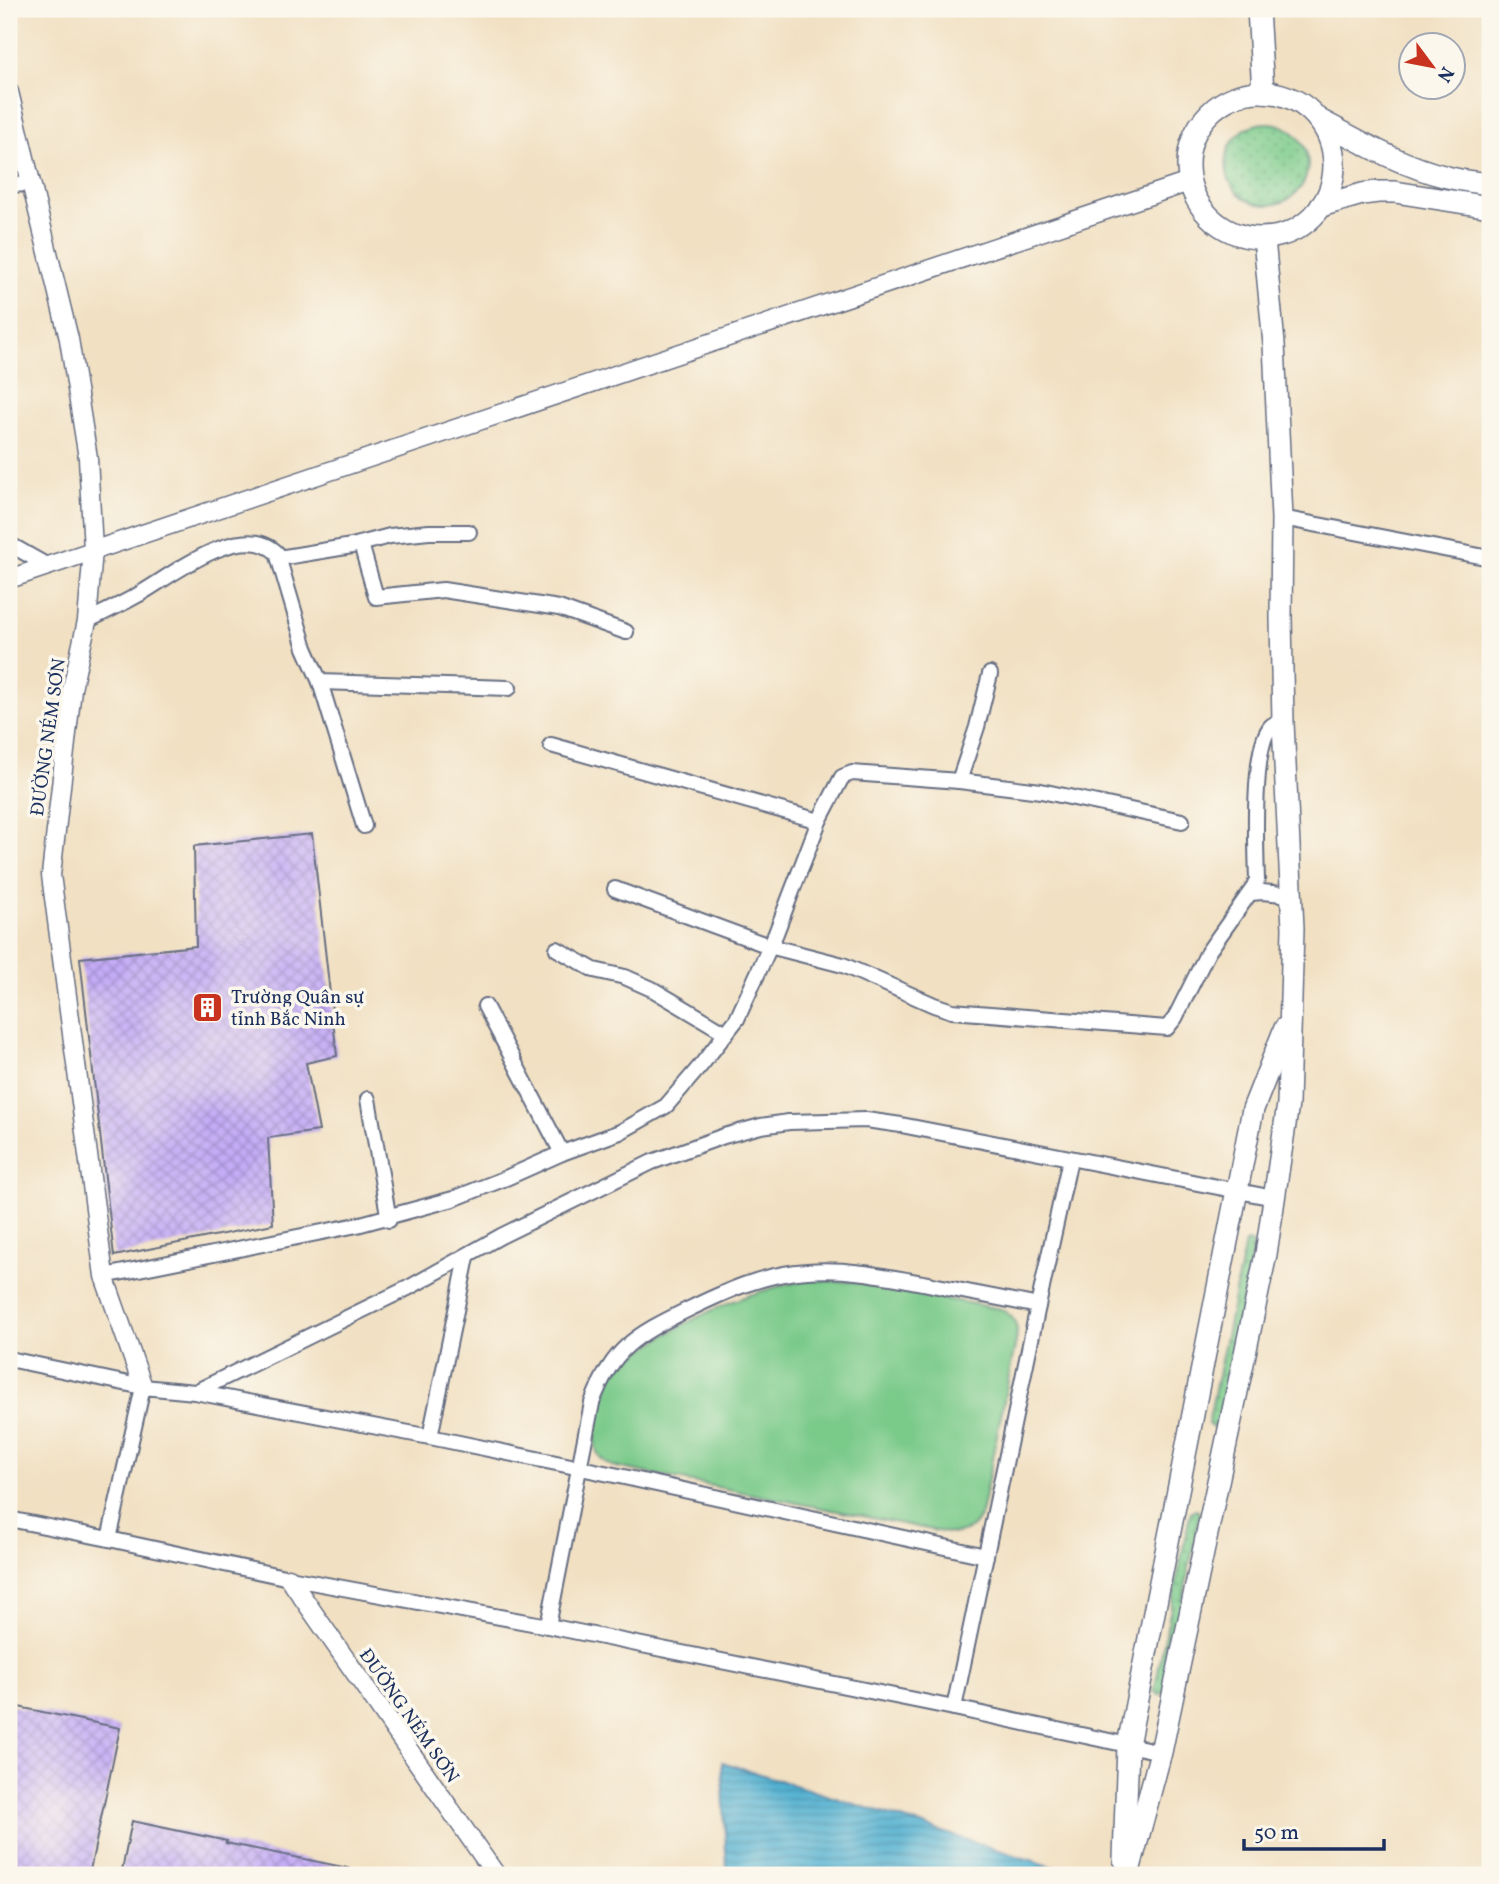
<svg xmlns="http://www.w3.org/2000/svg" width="1499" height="1884" font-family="Vollkorn,serif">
  <defs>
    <pattern id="grass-dots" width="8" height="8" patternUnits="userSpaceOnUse" patternTransform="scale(1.75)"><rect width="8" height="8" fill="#7aca8a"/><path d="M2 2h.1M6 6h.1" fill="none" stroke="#63a474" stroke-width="1.8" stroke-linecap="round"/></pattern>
    <pattern id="water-rules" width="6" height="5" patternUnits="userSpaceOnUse" patternTransform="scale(1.75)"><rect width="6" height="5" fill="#52b1d1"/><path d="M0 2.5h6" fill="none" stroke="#4390ad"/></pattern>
    <pattern id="building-cross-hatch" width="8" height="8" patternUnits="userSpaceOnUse" patternTransform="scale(1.75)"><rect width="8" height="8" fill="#c5acf6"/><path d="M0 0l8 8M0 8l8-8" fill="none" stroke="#9f8cca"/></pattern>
  </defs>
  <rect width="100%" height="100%" fill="#fbf7ec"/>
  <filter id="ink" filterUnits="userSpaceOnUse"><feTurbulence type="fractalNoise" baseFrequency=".0143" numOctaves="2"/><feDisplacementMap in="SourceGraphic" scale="14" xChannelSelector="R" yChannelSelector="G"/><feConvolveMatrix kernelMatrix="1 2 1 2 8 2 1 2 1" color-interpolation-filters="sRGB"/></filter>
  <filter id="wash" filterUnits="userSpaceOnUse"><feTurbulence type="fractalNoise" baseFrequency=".00686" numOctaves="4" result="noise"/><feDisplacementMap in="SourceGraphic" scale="28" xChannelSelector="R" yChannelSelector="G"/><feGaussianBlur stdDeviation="1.57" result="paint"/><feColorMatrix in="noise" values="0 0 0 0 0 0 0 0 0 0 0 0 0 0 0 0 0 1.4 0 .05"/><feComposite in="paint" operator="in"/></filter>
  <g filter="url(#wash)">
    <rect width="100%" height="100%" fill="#f1e0c2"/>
    <g fill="url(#grass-dots)" stroke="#4a7c74" stroke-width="2">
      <circle cx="1267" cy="164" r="41"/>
      <polygon points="1247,1242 1252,1244 1252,1254 1218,1422 1216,1428 1213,1428 1208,1424 1245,1243"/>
      <polygon points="1197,1509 1200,1514 1165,1689 1163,1693 1159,1695 1154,1691 1190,1515 1191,1511"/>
    </g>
    <path fill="#7aca8a" stroke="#4a7c74" stroke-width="2" d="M808,1280L854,1282L1001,1309C1015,1317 1019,1325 1016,1341L981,1514C974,1528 968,1532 952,1534L612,1466C594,1458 593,1444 597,1426C601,1405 604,1383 620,1367C628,1358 640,1352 650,1345C698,1313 751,1290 808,1280Z"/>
    <polygon fill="url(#water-rules)" stroke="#367098" stroke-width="2" points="722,1762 1075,1874 1075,1875 727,1875"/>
    <g id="blocks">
      <g fill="url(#building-cross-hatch)">
        <polygon points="312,834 337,1056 306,1063 319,1131 268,1138 273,1224 114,1256 80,958 196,946 194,846"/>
        <polygon points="9,1705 120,1728 89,1875 9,1875"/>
        <polygon points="132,1821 227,1841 226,1843 348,1868 347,1875 121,1875"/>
      </g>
    </g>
  </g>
  <g filter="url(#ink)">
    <use href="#blocks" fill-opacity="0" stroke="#666d81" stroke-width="2"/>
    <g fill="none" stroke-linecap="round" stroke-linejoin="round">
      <defs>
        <g id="minor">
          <polyline points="9,185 31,184"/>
          <polyline points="1282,518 1490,558"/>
          <polyline points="9,544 48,566"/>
          <polyline points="361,544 376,597 443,590 559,608 626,632"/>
          <polyline points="279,558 352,546 390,536 429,532 469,532"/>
          <path d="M87,621C103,613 120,605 136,596C169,578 241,518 277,553L305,648L320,682L509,688"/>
          <polyline points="320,682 364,826"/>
          <polyline points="551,745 819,821"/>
          <polyline points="959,781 977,727 990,674"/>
          <path d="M615,889L769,946L843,965L934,1005L952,1011L1167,1028L1175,1018L1208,952L1254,887L1257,880C1256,848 1252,753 1269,729C1272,724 1276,723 1283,723"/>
          <polyline points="1251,893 1262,892 1292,895"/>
          <polyline points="557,949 594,970 625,977 652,989 726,1033"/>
          <polyline points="485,1006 562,1153"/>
          <polyline points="368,1099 389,1220"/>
          <polyline points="104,1276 357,1225 453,1199 506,1178 562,1153 620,1132 666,1106 702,1064 737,1019 776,933 819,821 842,777 852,773 959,781 1041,791 1182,821"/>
          <polyline points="9,1359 143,1387"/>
          <polyline points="195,1392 410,1287 501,1236 652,1162 724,1136 761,1126 789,1122 866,1120 901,1125 1274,1198"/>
          <polyline points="430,1437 467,1257"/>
          <polyline points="9,1519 109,1539 289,1578 548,1626 954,1708 1161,1752"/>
          <polyline points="109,1539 143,1387 195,1392 430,1437 624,1477 986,1556"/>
          <path d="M548,1626L592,1403C612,1348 636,1335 687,1310C726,1291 763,1274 807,1271C847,1268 885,1276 923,1283C961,1291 1000,1298 1038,1306"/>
          <polyline points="954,1708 1038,1306 1070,1159"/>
        </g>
        <g id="tertiary">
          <polyline points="9,92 69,339 88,458 93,550 87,621 72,689 51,875 104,1276 143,1387"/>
          <polyline points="9,579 1189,182"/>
          <polyline points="289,1578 496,1875"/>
        </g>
        <g id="secondary">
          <polyline points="1258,9 1263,92"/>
          <circle cx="1261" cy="165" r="73"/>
          <path d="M1318,119C1359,141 1401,166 1447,177C1461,181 1476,182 1490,184"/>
          <polyline points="1321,206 1362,194 1378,192 1395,192 1490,207"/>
          <polyline points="1124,1859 1128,1745 1253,1109 1285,1028"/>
          <polyline points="1128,1875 1161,1752 1266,1254 1288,1104 1293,928 1283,723 1281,617 1282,518 1274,344 1264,239"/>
        </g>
      </defs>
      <use href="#minor" stroke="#666d81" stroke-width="18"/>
      <use href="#tertiary" stroke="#666d81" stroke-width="21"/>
      <use href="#secondary" stroke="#666d81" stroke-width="24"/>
      <use href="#minor" stroke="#fff" stroke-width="14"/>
      <use href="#tertiary" stroke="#fff" stroke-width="18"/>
      <use href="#secondary" stroke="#fff" stroke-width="21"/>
    </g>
  </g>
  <defs>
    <symbol id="building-square" viewBox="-11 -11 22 22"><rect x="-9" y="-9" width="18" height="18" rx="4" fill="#c8321e" stroke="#fbf7ec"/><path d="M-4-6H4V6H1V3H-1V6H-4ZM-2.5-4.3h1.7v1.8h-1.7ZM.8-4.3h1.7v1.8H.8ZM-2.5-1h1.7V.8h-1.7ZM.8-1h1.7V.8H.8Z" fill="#fff"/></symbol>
  </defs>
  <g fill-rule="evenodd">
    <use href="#building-square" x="190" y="990" width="35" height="35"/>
  </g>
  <g text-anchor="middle" stroke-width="7" stroke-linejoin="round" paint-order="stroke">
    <g font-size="19" fill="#1b2f5e" stroke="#fbf7ec">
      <text transform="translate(47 737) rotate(-82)" y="7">ĐƯỜNG NÉM SƠN</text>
      <text transform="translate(410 1715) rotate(55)" y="7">ĐƯỜNG NÉM SƠN</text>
    </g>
    <g font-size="19" fill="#1b2f5e" stroke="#fbf7ec" text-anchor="start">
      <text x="231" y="1003">Trường Quân sự<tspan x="231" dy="22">tỉnh Bắc Ninh</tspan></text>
    </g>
  </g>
  <rect width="1499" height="1884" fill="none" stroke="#fbf7ec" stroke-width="35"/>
  <g transform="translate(1432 66) rotate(122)"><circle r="33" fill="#fbf7ec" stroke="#a1a7b3" stroke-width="2"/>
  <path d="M0-5L12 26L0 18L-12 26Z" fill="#c8321e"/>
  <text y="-10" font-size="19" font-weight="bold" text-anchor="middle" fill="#1b2f5e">N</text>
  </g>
  <path d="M1244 1839v10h140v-10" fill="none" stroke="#1b2f5e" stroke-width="3.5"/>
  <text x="1254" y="1839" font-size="21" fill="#1b2f5e" stroke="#fbf7ec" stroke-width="5" paint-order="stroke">50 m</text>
</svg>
